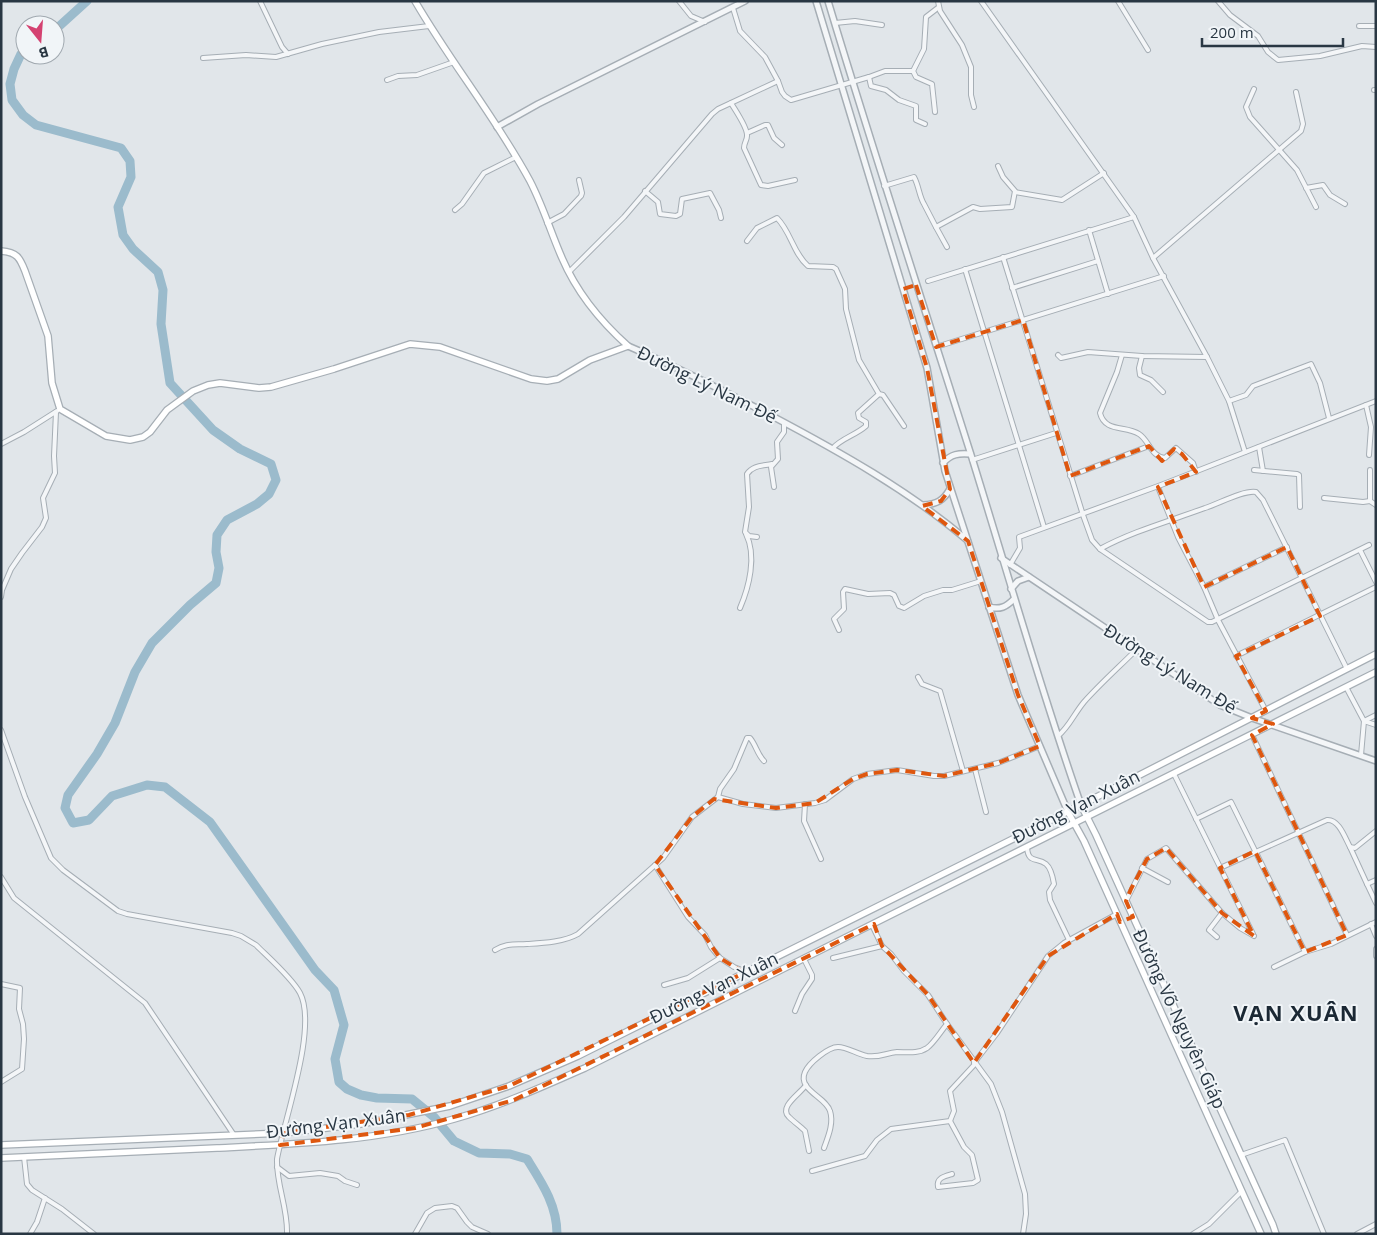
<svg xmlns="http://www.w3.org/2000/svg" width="1377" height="1235" font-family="'Open Sans',sans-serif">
  <rect width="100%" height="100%" fill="#e1e6ea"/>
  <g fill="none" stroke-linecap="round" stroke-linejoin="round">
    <g stroke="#9bbbcc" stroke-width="9">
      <polyline points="55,30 87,1"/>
      <path d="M25,52L21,54L14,69L10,84L12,100L23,115L36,125L121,148L130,161L131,177L118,207L123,235L133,249L158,272L163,290L161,324L170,383L213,430L240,449L271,464L276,480L269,494L257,504L227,520L217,535L216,552L219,568L216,583L190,605L152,643L135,672L115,723L97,754L68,795L65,808L73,823L89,820L112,796L147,785L165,787L210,822L315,970L334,990L344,1025L335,1059L339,1082L347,1089L361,1095L377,1098L412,1099L434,1117L454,1141L479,1153L510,1154L527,1159C542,1183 557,1205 557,1234"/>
    </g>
    <defs>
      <g id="minor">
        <polyline points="260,1 282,47 288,54"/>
        <polyline points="679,1 691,16 705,22"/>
        <polyline points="938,1 940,11 962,45 971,67 971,95 974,107"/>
        <polyline points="981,1 1134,217 1153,258 1207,357 1229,401 1245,452"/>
        <polyline points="1118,1 1148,50"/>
        <polyline points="1218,1 1230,15 1258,36 1268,52 1278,60 1320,56 1362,46 1376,47"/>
        <polyline points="733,8 740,31 765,57 778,81 782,92 785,96 791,100 869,77 885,71 913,71 924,49 926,17 939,7"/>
        <polyline points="835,23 855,21 882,25"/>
        <polyline points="1359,26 1376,26"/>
        <polyline points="203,58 246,55 276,57 322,44 379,32 429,26"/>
        <polyline points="913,71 916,77 932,84 935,112"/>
        <polyline points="869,77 871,86 886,90 899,100 916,106 916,120 925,124"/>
        <polyline points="387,80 398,76 417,75 454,62"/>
        <polyline points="1254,89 1246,107 1250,117 1297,170 1316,207"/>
        <polyline points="1374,90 1376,90"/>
        <path d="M731,103C735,110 748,128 747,136C747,140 744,143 744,148L761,185L768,186L795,180"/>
        <polyline points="747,133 765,125 768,125 774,138 782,145"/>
        <path d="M884,186L914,177C919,186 919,196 924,204C931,218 939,233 947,247"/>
        <polyline points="1306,188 1323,185 1330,195 1345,204"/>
        <polyline points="645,191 658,202 660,214 676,216 680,214 682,199 710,193 719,210 721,218"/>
        <polyline points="1015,192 1062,200 1104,173"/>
        <polyline points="455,210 462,204 484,173 516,157"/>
        <polyline points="547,223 564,214 581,196 582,193 579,180"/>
        <polyline points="936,227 973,207 980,209 1012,207 1015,191 1003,177 998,166"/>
        <polyline points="1089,230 1108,294"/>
        <path d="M747,241L757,228L777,218C791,232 793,253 808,266L833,267L836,269L845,289L846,309L859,360L879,394L883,395L904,426"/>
        <polyline points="1003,257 1083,515 1092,540 1100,549 1208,622 1212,622 1369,545"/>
        <polyline points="1153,258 1301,131 1303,124 1296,92"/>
        <polyline points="965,269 1044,527"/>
        <polyline points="569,272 624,217 712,114 718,109 778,81"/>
        <polyline points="928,281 1134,217"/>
        <polyline points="1012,288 1098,261"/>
        <polyline points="936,347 1164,276"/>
        <polyline points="1058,355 1061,358 1088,352 1142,356 1207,357"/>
        <path d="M1122,355L1117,372L1100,413C1105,433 1126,425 1139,434C1149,440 1151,457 1165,458L1176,448L1193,463L1196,472"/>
        <polyline points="1142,356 1139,368 1140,375 1151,380 1163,392"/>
        <polyline points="1229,401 1246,395 1253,386 1311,364 1320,383 1329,418"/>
        <polyline points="1366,405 1371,427 1369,455"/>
        <polyline points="1,444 24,432 57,411"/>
        <polyline points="1259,447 1263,471"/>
        <path d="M833,448C842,438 856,435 866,426V422L859,418L858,413L879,394"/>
        <polyline points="972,460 1056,433"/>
        <polyline points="1254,470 1297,474 1299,475 1300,507"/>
        <polyline points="1370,470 1370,501 1376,505"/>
        <polyline points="1070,476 1149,446"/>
        <polyline points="774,487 771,467 778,459 777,442 784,432 784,423"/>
        <polyline points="1158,487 1178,537 1204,587 1218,620 1266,711"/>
        <polyline points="1324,498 1363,502 1370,501"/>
        <path d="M757,537L749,536L745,532L749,507L747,474C753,465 763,466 772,464"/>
        <path d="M1100,549C1133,531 1170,521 1205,508C1218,504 1243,490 1256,492L1263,500L1347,669"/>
        <polyline points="1360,550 1376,582"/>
        <polyline points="1010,565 1020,548 1019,537 1161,485 1376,401"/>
        <polyline points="1204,587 1287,547"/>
        <polyline points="1,597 2,590 11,569 22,553 42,527 46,518 43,498 55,473 54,456 56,412"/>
        <path d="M740,608C749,587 757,556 746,534"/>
        <polyline points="839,630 834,619 844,609 843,592 845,589 868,594 890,593 894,595 899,606 904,608 924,596 943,590 952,590 981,581"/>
        <polyline points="1236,656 1376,587"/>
        <polyline points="918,677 922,684 940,691 963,771"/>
        <polyline points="1346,687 1364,721 1376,725"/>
        <path d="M1,730L25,797L51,858L63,870L118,911L127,914L232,933L241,936L256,945C269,958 292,978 300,993C318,1027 284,1120 277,1159C276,1184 288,1208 287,1234"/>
        <polyline points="1252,735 1347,935"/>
        <path d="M1058,736C1069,727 1074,714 1084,702C1100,684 1119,667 1136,650"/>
        <polyline points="1361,755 1364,721 1376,715"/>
        <polyline points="975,769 986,812"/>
        <polyline points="1174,774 1253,934"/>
        <path d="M718,797L720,789L734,769L747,738H750C756,745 757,754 764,761"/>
        <polyline points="805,804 804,821 821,859"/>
        <polyline points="1196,819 1231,802 1305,952"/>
        <path d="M1027,847C1028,864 1037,857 1046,864C1051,868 1053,878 1054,884L1049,892L1050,900L1069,940"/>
        <polyline points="1350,847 1367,884"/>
        <polyline points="655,865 688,917 705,935 711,947 720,958 734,967 747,972"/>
        <polyline points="1142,868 1168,882"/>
        <path d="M1220,868L1327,820C1339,819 1345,838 1350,847L1355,848L1376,831"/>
        <polyline points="1,877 14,898 145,1003 234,1135"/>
        <polyline points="1376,880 1367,884 1376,903"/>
        <polyline points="1126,901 1147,859 1166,848 1222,913 1240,928 1254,936"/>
        <polyline points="1371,924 1376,936"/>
        <polyline points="872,925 882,946 891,954 904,971 928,995 947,1024 991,1084 1002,1112 1025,1194 1026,1214 1023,1234"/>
        <polyline points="1217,937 1209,930 1222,913"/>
        <polyline points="1376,949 1376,956"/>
        <path d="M495,950C506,943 515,945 527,944C543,943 564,942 578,934L663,858L692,817L718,797L743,804L776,808L815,803L825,800L853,779L867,774L897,770L934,776H944L998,763L1040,746"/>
        <polyline points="833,958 882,946"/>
        <polyline points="1274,967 1305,952 1331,944 1376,922"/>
        <polyline points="1,984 20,988 19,1009 23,1024 24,1039 22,1069 1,1082"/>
        <polyline points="664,985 688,978 720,958"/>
        <polyline points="795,1011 802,994 812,979 812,975 804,959"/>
        <polyline points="974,1063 997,1033 1048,956 1064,943 1117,914"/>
        <path d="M806,1085C800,1094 778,1107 789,1117C794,1122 800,1126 805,1131L809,1151"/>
        <path d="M950,1121L964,1147L972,1155L978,1180L973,1183L938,1187C936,1178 945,1176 952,1174"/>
        <path d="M824,1148C828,1137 834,1123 830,1111C826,1097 797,1090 805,1072C809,1063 828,1047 838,1047C847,1047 857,1054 867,1056C879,1058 886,1053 897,1052C907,1052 918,1054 927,1048C934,1043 941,1031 947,1024"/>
        <polyline points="1241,1155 1285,1140 1324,1234"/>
        <polyline points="24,1157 27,1184 32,1190 62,1209 94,1234"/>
        <polyline points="277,1167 289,1176 320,1173 338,1176 345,1181 357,1185"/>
        <polyline points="812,1171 865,1156 877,1140 891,1129 950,1121 954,1111 950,1091 975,1064"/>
        <polyline points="30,1234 37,1222 45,1198"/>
        <polyline points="415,1234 427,1213 435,1208 452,1206 457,1208 467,1222 472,1227 488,1234"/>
        <polyline points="1193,1234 1209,1224 1242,1191"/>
        <polyline points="1357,1234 1376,1224"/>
      </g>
      <g id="tertiary">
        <polyline points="816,1 927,368 945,471 1018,695 1068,812"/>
        <path d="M828,1C874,154 924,306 972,458C1008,574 1041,691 1081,805"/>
        <polyline points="497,127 538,104 745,1"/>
        <path d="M628,346C677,367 724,391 772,416C840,452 908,490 967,540"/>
        <path d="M943,463C951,454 959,453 970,454"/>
        <path d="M923,505C937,504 943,501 950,489"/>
        <polyline points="1001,558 1220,705 1252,718 1376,761"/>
        <polyline points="1011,589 1018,581 1029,577"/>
        <path d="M989,607C1000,610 1006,607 1014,599"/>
      </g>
      <g id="secondary">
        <path d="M1,251C17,252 20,258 25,271L48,336L52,383L60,409L106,436L130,440L143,437L150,432L167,410L193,391L208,385L220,383L259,388L271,387L334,369L410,344L440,347L531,379L547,381L558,379L590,360L628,346C600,321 577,293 562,258C551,233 543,206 530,181C496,118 451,63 415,1"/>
        <polyline points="1081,805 1096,835 1273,1225 1276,1234"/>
        <polyline points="1068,812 1084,841 1261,1234"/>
        <polyline points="1,1145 284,1133 361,1124 450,1106 509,1086 578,1056 1081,805 1376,654"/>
        <path d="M1,1158C73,1154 145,1151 217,1148C297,1144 378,1141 454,1119C500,1106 542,1087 585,1068L1376,672"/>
      </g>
    </defs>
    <use href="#minor" stroke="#a6aeb5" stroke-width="6"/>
    <use href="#tertiary" stroke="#a6aeb5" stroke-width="8"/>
    <use href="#secondary" stroke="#a6aeb5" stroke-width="8"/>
    <use href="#minor" stroke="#f4f6f8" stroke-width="4"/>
    <use href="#tertiary" stroke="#f4f6f8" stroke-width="5"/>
    <use href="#secondary" stroke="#fff" stroke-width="5.5"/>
  </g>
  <path fill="none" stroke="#de570f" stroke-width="4" stroke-dasharray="10 6" stroke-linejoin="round" d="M916,285L936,347L1023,320L1070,476L1149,446L1162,461L1174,449L1182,454L1196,472L1158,487L1204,587L1287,547L1320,616L1236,656L1266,711L1252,718L1273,724L1252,735L1347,935L1305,952L1255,851L1220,868L1254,936L1222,913L1166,848L1147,859L1131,889L1126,901L1133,917L1120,922L1117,914L1048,956L974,1063L928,995L882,946L874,924L514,1100L415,1128L280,1145L284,1133L409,1115L509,1086L744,973L720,958L655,865L692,817L714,799L776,808L815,803L853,779L867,774L897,770L944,776L998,763L1040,746L1018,695L968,541L922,506L941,501L950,489L927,368L903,289Z"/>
  <g text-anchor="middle" stroke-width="4" stroke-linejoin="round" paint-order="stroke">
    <g font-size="18" fill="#293743" stroke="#f1f5f8">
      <text transform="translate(707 385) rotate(26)" y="6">Đường Lý Nam Đế</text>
      <text transform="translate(1170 669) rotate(32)" y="6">Đường Lý Nam Đế</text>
      <text transform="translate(1076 807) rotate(-27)" y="6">Đường Vạn Xuân</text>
      <text transform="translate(714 988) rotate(-26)" y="6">Đường Vạn Xuân</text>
      <text transform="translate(1179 1019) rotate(65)" y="6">Đường Võ Nguyên Giáp</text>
      <text transform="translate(336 1124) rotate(-7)" y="6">Đường Vạn Xuân</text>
    </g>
    <g font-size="22" font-weight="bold" letter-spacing="1" fill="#1b2834" stroke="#f1f5f8">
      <text x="1296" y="1021">VẠN XUÂN</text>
    </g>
  </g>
  <rect width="1377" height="1235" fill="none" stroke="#293743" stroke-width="5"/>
  <g transform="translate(40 40) rotate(163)"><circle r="24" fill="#f1f5f8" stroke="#a1a9b0"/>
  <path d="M0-4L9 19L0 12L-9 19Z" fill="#d44271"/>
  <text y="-8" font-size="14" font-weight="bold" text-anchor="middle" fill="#293743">B</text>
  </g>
  <path d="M1202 38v8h141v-8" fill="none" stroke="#293743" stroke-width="2.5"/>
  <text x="1210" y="38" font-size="15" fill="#293743" stroke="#f1f5f8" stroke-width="4" paint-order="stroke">200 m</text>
</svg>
